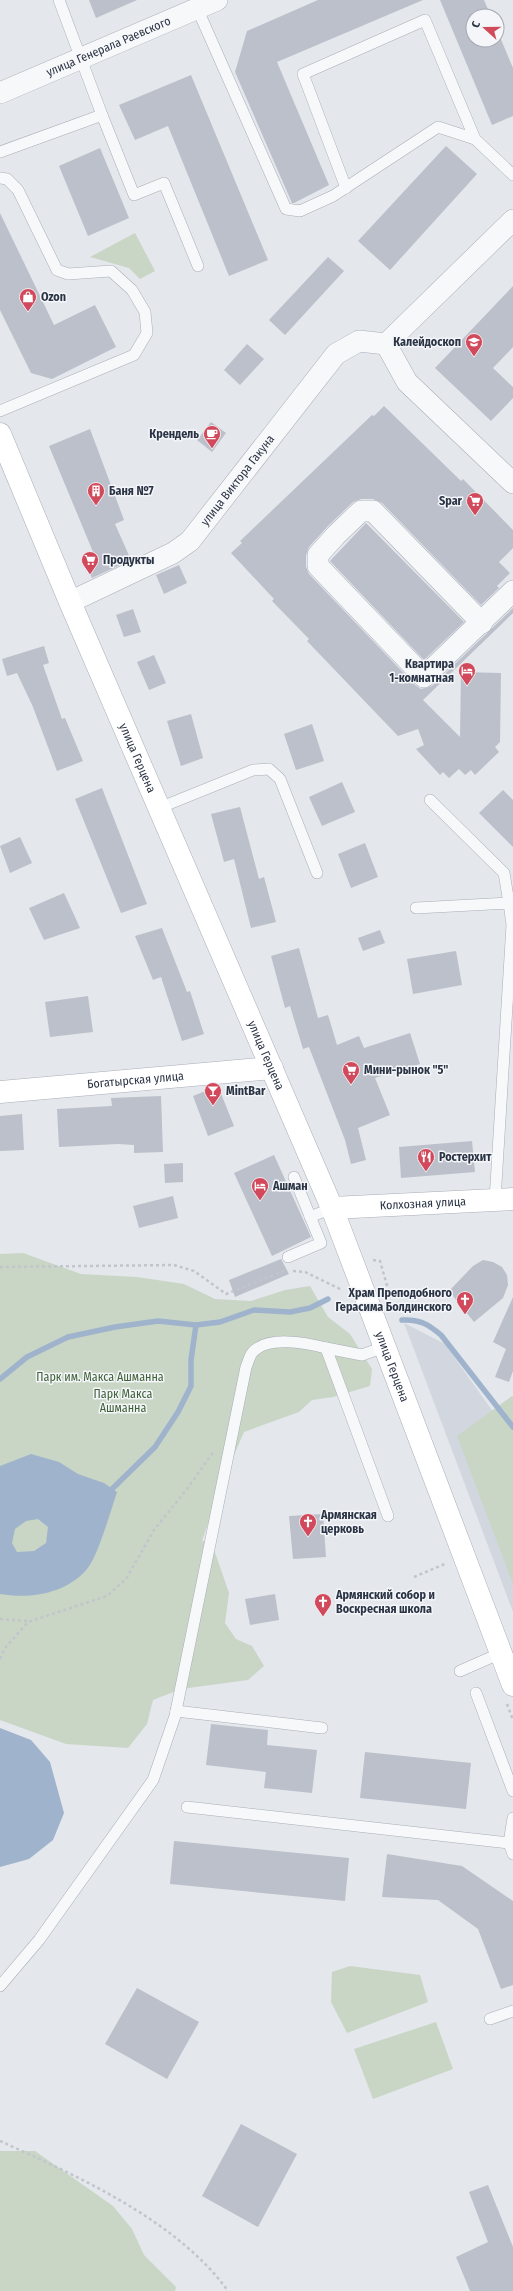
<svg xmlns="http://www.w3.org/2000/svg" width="513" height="2291" font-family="'Fira Sans Condensed',sans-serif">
  <rect width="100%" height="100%" fill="#e4e7ec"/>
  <polygon fill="#d2d6de" points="404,1323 445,1344 513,1440 513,1612"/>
  <g fill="#c9d6c5">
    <polygon points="135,233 155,271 140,279 129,268 90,257"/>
    <polygon points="23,1253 81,1274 137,1277 184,1284 215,1299 251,1301 285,1290 310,1286 328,1317 350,1334 372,1369 370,1386 333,1397 312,1400 299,1412 244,1432 221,1485 202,1541 211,1541 229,1593 225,1623 236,1639 252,1646 264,1666 248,1680 181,1689 153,1700 147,1724 128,1748 66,1744 0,1720 0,1254"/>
    <polygon points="512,1396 513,1397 513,1584 457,1436"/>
    <polygon points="350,1966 420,1975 428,2002 347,2033 331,2002 332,1972"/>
    <polygon points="436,2022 453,2069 373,2099 354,2049"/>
    <polygon points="0,2151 35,2151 113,2206 132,2229 144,2255 176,2287 175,2291 0,2291"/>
  </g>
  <g fill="#9fb4cc" fill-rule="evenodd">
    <path d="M31,1454L59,1462L78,1474L104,1483L117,1492C111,1510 98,1556 87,1569C66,1594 30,1599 0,1594V1466ZM38,1519L48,1527L46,1543L34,1551L17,1552L12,1543L15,1529L26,1521Z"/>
    <polygon points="0,1728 31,1740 50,1762 64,1813 53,1840 29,1859 0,1867"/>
  </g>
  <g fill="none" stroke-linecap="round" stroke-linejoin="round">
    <g stroke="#9fb4cc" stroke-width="5.5">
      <path d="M402,1320C419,1319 428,1324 441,1335L513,1427"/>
      <polyline points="0,1379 27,1357 68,1337 115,1327 158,1321 196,1325 220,1322 254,1310 290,1312 310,1308 328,1299"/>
      <polyline points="112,1489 155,1447 178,1412 191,1386 191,1360 196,1325"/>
    </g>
  </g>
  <g fill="#bbc0ca">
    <polygon points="89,0 137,0 96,18"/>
    <polygon points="318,0 423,0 277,62 329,185 294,203 292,203 235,72 247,31"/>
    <polygon points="440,0 484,0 491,16 473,16 473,40 497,40 497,30 513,68 513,116 492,125"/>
    <polygon points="191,75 268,260 229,276 168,126 135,140 119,105"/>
    <polygon points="446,146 477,174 390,270 358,241"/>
    <polygon points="100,148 129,218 88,236 59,166"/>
    <polygon points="0,213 54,325 95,305 116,347 52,379 31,373 0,310"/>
    <polygon points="328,257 344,271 285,335 269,320"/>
    <polygon points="513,286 513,347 493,368 513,387 513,398 491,421 435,368"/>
    <polygon points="247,344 264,359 240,385 224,370"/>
    <polygon points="384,406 461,481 463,479 513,530 513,548 499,562 510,573 497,586 499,588 481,605 382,503 373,499 361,499 353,502 328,526 309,547 306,555 306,567 309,574 415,685 421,689 432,686 513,608 513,613 423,700 460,737 461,672 501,673 500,742 495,747 499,752 475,775 471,770 465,775 459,769 449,778 443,772 440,775 416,749 424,745 418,729 398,736 307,641 309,639 272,601 274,599 231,553 242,543 240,541 372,415 374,416"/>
    <polygon points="211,422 226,433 212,452 197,440"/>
    <polygon points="90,429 124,520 115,524 131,560 92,578 85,564 96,559 49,446"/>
    <polygon points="366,523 464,622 424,660 330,561"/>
    <polygon points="179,565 187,583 164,594 156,575"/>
    <polygon points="133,609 141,632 124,637 116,615"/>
    <polygon points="44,646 49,663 43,665 62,719 65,718 83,761 57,771 33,707 17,673 7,676 2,659"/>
    <polygon points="154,655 166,683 149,690 137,662"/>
    <polygon points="191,714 203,758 181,766 167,721"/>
    <polygon points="312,724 324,761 296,770 284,734"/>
    <polygon points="342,782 355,812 322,826 309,797"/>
    <polygon points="102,788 147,904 121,913 75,799"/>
    <polygon points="503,790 513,800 513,847 479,813"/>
    <polygon points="240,807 259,879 264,877 276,922 251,928 234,859 224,862 211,814"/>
    <polygon points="20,837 32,863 10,873 0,846"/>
    <polygon points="365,843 378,877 351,888 338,854"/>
    <polygon points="64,893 80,928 44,940 29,908"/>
    <polygon points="162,928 187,992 190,991 204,1034 182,1041 161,977 153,980 135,936"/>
    <polygon points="380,930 385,943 363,951 358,938"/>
    <polygon points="299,948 318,1018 328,1015 337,1045 359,1036 364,1048 410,1033 420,1064 375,1078 390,1115 358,1128 366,1160 351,1164 345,1140 309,1047 303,1049 290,1006 285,1008 271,956"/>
    <polygon points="456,951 462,985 413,994 407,959"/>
    <polygon points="88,996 93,1032 50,1037 45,1002"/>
    <polygon points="218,1086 234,1126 208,1136 193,1096"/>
    <polygon points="161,1096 163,1152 134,1153 134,1145 118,1144 59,1147 57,1109 112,1106 111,1098"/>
    <polygon points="22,1114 24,1150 0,1151 0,1116"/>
    <polygon points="472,1141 475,1172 401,1178 399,1147"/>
    <polygon points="274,1155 311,1237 272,1256 234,1173"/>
    <polygon points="183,1163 183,1182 165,1183 164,1164"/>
    <polygon points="173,1196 178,1218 139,1228 133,1206"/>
    <polygon points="281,1259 289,1274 235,1297 229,1280"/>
    <polygon points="483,1260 493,1262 502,1267 507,1275 508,1285 503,1298 474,1322 449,1291 473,1266"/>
    <polygon points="513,1297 513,1371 509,1382 495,1377 506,1349 493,1342"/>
    <polygon points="323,1514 326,1557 293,1559 289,1516"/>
    <polygon points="275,1594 279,1620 250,1625 245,1599"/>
    <polygon points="211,1724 268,1730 267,1745 317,1750 312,1793 264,1788 266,1772 206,1765"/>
    <polygon points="365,1752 471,1763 466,1809 360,1798"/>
    <polygon points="174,1841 349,1858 345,1901 170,1884"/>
    <polygon points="387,1854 462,1866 513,1901 513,1985 501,1989 478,1929 438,1900 382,1897"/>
    <polygon points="137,1988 199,2022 167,2079 105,2044"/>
    <polygon points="241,2124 297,2154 258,2227 202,2196"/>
    <polygon points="488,2185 513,2247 513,2291 470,2291 456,2257 488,2242 469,2192"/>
  </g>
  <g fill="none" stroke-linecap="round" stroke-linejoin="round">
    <defs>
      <g id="lane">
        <polyline points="197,8 286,209 300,211 333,196 438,127 475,139"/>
        <polyline points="102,115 134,195 164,183 198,266"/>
        <polyline points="0,152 102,115 59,0"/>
        <polyline points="0,178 7,179 18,190 57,270 68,274 111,271 132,290 145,312 147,333 134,355 0,411"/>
        <polyline points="346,188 303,74 425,20 475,139 513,175"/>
        <polyline points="430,800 504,873 509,903"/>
        <polyline points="159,808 253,770 269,769 280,779 317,873"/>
        <polyline points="416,908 509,903 512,925 495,1200"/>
        <polyline points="310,1217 332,1208"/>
        <polyline points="288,1257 321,1243 294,1177"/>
        <polyline points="384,1347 362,1355 326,1348 388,1516"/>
        <polyline points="460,1671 501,1653"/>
        <polyline points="476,1693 513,1791"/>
        <polyline points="176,1711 322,1728"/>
        <polyline points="187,1807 509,1843"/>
        <polyline points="513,1818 509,1843 513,1854"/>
        <path d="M0,1986L39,1940L153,1780L175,1716L246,1367C248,1363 249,1357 252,1353C267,1335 307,1343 326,1348"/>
        <polyline points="490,2019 513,2011"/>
      </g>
      <g id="street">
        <path id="s1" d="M0,93L217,0"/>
        <polyline points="386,344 407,382 513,483"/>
        <polyline points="386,344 513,220"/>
        <path id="s2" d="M70,602L173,553L190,541L336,354L359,341L386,344"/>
        <polyline points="482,623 373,511 361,511 336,535 318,555 318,566 424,677 513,591"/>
      </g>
      <g id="secondary">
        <path id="s3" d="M0,434L70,602L332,1208L513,1685"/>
        <path id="s4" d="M0,1092L272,1068"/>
        <path id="s5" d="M332,1208L513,1199"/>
      </g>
    </defs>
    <use href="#lane" stroke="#a9aeb7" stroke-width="12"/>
    <use href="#street" stroke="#a9aeb7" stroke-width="22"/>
    <use href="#secondary" stroke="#a9aeb7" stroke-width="23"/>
    <g stroke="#c2c5cb" stroke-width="2.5" stroke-dasharray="3 3" stroke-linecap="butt">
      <polyline points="373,1260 380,1261 390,1296 387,1300"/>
      <polyline points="0,1267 174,1265 194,1271 226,1294 284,1271"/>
      <polyline points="293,1271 305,1272 342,1290"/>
      <polyline points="414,1577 447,1563"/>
      <polyline points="0,1619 27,1621"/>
      <polyline points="0,1659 5,1648 28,1622 107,1596 126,1579 154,1530 187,1489 214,1451"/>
      <polyline points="507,1704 513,1720"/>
      <path d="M0,2141C77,2176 177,2220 228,2291"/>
    </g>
    <use href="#lane" stroke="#f7f8fa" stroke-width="11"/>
    <use href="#street" stroke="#f7f8fa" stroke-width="21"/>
    <use href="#secondary" stroke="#fff" stroke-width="22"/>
  </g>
  <defs>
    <symbol id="shop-pin" viewBox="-11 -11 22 30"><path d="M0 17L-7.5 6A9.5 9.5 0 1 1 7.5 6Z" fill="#d1495b" stroke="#f4f6f9"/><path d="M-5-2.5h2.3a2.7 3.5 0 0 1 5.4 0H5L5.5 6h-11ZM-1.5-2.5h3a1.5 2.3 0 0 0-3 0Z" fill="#fff"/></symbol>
    <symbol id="school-pin" viewBox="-11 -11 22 30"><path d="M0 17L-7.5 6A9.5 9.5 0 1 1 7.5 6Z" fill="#d1495b" stroke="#f4f6f9"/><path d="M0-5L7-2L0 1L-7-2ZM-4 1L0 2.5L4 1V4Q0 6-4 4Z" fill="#fff"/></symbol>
    <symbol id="cafe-pin" viewBox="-11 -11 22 30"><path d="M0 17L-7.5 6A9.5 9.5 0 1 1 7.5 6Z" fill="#d1495b" stroke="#f4f6f9"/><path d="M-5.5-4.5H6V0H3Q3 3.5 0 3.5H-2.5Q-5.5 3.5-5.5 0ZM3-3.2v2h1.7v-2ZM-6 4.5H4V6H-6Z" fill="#fff"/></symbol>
    <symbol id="building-pin" viewBox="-11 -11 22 30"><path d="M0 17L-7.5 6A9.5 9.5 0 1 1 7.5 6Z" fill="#d1495b" stroke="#f4f6f9"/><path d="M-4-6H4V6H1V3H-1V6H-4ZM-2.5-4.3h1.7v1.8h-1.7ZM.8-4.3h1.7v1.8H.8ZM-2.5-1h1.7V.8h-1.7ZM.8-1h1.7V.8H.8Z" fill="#fff"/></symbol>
    <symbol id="supermarket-pin" viewBox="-11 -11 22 30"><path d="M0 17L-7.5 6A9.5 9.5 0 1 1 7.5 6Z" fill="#d1495b" stroke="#f4f6f9"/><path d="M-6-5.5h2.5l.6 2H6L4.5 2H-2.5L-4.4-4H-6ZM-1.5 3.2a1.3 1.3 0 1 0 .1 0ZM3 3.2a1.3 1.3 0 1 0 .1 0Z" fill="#fff"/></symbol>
    <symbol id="hotel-pin" viewBox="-11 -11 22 30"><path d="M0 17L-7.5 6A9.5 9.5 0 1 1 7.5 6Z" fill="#d1495b" stroke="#f4f6f9"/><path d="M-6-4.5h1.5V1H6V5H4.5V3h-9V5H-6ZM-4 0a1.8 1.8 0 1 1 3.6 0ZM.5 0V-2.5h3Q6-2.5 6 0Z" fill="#fff"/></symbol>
    <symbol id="bar-pin" viewBox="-11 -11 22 30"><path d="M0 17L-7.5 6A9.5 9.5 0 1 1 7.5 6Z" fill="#d1495b" stroke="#f4f6f9"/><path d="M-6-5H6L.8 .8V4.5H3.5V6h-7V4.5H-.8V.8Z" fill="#fff"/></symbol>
    <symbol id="restaurant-pin" viewBox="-11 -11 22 30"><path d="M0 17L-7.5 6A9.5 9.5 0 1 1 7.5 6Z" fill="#d1495b" stroke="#f4f6f9"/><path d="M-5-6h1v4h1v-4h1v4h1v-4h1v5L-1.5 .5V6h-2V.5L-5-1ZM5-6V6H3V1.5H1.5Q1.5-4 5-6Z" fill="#fff"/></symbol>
    <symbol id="church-pin" viewBox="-11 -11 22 30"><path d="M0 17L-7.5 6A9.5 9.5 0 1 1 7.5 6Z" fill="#d1495b" stroke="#f4f6f9"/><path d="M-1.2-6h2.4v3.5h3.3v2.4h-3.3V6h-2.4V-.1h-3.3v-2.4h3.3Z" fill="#fff"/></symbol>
  </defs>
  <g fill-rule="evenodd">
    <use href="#shop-pin" x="18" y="287" width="20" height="27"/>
    <use href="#school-pin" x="464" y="332" width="20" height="27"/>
    <use href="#cafe-pin" x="202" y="424" width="20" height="27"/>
    <use href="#building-pin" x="86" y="481" width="20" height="27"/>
    <use href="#supermarket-pin" x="465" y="491" width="20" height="27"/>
    <use href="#supermarket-pin" x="80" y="550" width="20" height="27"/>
    <use href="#hotel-pin" x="457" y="661" width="20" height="27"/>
    <use href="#supermarket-pin" x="341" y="1060" width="20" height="27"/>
    <use href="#bar-pin" x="203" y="1081" width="20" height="27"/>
    <use href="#restaurant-pin" x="416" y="1147" width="20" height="27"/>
    <use href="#hotel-pin" x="250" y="1176" width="20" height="27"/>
    <use href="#church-pin" x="455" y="1290" width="20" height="27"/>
    <use href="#church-pin" x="298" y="1512" width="20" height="27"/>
    <use href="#church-pin" x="313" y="1592" width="20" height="27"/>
  </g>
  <g text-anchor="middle" stroke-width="3" stroke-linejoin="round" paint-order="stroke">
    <g font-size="12" fill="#2b3445" stroke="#f4f6f9">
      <text dy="4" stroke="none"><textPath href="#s1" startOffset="118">улица Генерала Раевского</textPath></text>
      <text dy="4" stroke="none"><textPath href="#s2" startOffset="212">улица Виктора Гакуна</textPath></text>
      <text dy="4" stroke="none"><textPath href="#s3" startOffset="352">улица Герцена</textPath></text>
      <text dy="4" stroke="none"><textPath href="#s3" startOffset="676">улица Герцена</textPath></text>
      <text dy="4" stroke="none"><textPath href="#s4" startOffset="136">Богатырская улица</textPath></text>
      <text dy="4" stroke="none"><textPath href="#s5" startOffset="91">Колхозная улица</textPath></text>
      <text dy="4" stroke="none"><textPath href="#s3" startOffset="1012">улица Герцена</textPath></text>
    </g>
    <g font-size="12" font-weight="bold" fill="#2b3445" stroke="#f4f6f9" text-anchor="start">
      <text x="41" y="301">Ozon</text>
      <text x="461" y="346" text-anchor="end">Калейдоскоп</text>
      <text x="199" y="438" text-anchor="end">Крендель</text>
      <text x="109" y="495">Баня №7</text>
      <text x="462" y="505" text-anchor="end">Spar</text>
      <text x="103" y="564">Продукты</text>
      <text x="454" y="668" text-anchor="end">Квартира<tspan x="454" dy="14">1-комнатная</tspan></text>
      <text x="364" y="1074">Мини-рынок "5"</text>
      <text x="226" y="1095">MintBar</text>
      <text x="439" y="1161">Ростерхит</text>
      <text x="273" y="1190">Ашман</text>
      <text x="452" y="1297" text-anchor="end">Храм Преподобного<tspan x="452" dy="14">Герасима Болдинского</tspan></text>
      <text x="321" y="1519">Армянская<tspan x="321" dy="14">церковь</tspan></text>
      <text x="336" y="1599">Армянский собор и<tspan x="336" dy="14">Воскресная школа</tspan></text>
    </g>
    <g font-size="12" fill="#3f6138" stroke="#f4f6f9">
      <text x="100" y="1381">Парк им. Макса Ашманна</text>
      <text x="123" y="1398">Парк Макса<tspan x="123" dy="14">Ашманна</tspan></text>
    </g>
  </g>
  <g transform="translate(485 28) rotate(291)"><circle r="19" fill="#f4f6f9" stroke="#a4a8b1"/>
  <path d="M0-3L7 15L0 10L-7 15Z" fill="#d1495b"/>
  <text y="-6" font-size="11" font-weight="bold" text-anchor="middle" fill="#2b3445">С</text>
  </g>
</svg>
